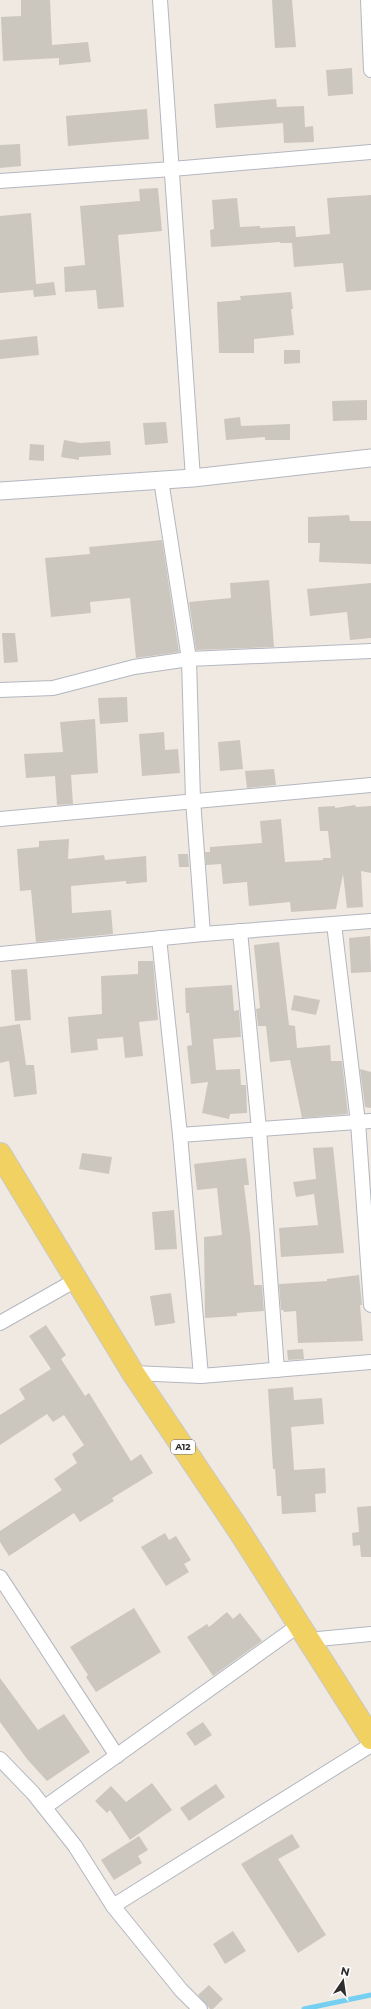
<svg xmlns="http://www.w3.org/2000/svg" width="371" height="2009" font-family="Montserrat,sans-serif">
  <rect width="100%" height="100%" fill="#efe9e1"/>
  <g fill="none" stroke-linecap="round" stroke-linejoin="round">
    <polyline stroke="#75cff0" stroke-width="5" points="304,2009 371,1995"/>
  </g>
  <g fill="#cbc7bf">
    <polygon points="21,0 50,0 52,45 88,42 91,62 59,65 59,58 3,61 1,17 21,16"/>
    <polygon points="272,0 292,0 296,47 275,48"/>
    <polygon points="352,68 353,94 328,96 326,70"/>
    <polygon points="276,99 277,107 304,106 305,127 313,126 314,142 284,143 283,123 216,128 214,104"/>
    <polygon points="147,109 149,139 68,146 66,116"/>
    <polygon points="20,144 21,166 0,168 0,145"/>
    <polygon points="158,188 162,231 118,235 124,307 98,309 96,290 65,292 64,267 85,265 80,206 140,201 139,189"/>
    <polygon points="371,195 371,290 346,292 343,263 294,267 292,243 280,243 280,242 211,247 210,230 214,229 212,200 237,198 240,227 260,226 260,228 295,226 296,237 330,234 327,198"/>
    <polygon points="31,213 36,284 54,282 56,295 34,297 33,290 0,293 0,216"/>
    <polygon points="291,292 293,309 291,309 294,335 254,339 254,353 219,353 217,302 241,300 240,296"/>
    <polygon points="37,336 39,355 0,359 0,340"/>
    <polygon points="284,350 300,350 300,363 284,364"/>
    <polygon points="367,400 367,420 333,421 332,401"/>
    <polygon points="240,417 241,426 290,424 290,440 265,440 265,437 226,440 224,419"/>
    <polygon points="166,422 168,443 145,445 143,423"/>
    <polygon points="64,440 80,443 110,441 111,455 79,457 79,460 61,457"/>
    <polygon points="30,444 44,445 44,461 29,460"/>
    <polygon points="349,515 350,521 371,521 371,564 319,562 320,543 308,543 308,517"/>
    <polygon points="162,540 179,652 136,658 130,598 90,602 91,613 51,617 45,558 90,554 89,547"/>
    <polygon points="269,580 274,647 196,650 189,602 231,598 230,583"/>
    <polygon points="371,583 371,638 350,640 347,612 310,616 307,589"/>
    <polygon points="2,633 15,633 18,662 4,663"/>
    <polygon points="127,697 128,722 100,724 98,698"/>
    <polygon points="95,719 98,773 71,775 73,804 57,805 55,776 26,778 24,754 63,752 60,722"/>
    <polygon points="164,732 165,750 178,749 180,773 142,776 139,734"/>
    <polygon points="240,740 243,769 220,771 218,742"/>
    <polygon points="274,769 276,785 247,788 245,771"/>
    <polygon points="355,805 356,807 371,806 371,873 361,871 363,907 347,908 343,874 336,909 291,912 290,902 249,906 247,882 223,884 221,864 206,865 205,852 210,852 210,847 262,843 260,821 281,819 285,862 323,860 323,858 331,858 328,831 320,831 318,807 335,806 335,808"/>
    <polygon points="69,839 68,859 104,855 105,860 146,856 147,882 126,884 126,881 71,886 72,913 111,910 113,934 36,942 31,890 20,891 17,849 39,847 39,841"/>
    <polygon points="178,854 188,854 189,867 179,867"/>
    <polygon points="370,936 371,972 351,973 349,938"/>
    <polygon points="279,942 289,1025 295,1026 297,1048 330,1045 331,1061 342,1061 348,1114 302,1118 290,1060 270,1062 266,1026 258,1026 256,1009 260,1008 254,945"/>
    <polygon points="138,961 153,961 158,1020 139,1022 143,1056 125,1058 123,1037 97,1039 98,1050 71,1053 68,1017 102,1014 101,976 138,974"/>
    <polygon points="27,969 31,1020 15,1021 11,970"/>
    <polygon points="232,985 234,1011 239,1010 241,1037 213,1039 216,1070 240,1069 241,1085 246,1085 247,1113 230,1114 229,1119 202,1113 208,1082 191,1084 187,1046 192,1045 189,1013 186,1013 185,988"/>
    <polygon points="294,995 320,1000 316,1015 291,1010"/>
    <polygon points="20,1024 26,1065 34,1065 37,1094 14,1097 9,1061 0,1063 0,1027"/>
    <polygon points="360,1069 371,1072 371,1108 365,1107"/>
    <polygon points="333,1147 344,1253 281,1257 279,1228 318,1225 314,1194 296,1197 293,1182 316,1179 313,1148"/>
    <polygon points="82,1153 112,1157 109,1174 79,1169"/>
    <polygon points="246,1158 249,1185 244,1185 250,1234 254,1285 262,1285 264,1311 237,1313 237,1316 205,1318 204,1237 222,1235 217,1188 197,1190 194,1164"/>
    <polygon points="174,1210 177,1249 155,1250 152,1212"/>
    <polygon points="359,1275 362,1305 360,1305 363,1341 298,1343 296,1311 284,1312 283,1310 281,1310 279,1284 327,1281 327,1279"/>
    <polygon points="171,1293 175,1323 155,1326 150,1296"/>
    <polygon points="46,1325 66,1355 61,1359 85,1396 89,1393 131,1461 141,1454 153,1473 112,1498 114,1501 80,1522 74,1513 9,1556 0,1542 0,1531 62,1490 54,1479 77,1463 72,1454 84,1445 64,1415 53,1422 47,1414 0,1445 0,1415 25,1399 19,1389 51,1369 29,1336"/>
    <polygon points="303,1349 304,1359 288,1360 287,1350"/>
    <polygon points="293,1387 294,1400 322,1398 324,1424 291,1427 294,1470 325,1468 326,1493 315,1494 316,1512 282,1514 281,1496 277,1496 275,1469 273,1469 268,1389"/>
    <polygon points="371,1506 371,1557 361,1557 360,1545 353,1546 352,1533 359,1532 357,1507"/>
    <polygon points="165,1533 169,1540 176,1536 191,1560 184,1564 189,1572 166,1586 141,1547"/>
    <polygon points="134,1608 161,1652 96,1692 86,1677 88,1675 70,1647"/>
    <polygon points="227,1612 233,1619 240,1613 262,1641 213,1676 187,1637 207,1624 209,1627"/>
    <polygon points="0,1678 38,1730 64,1714 90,1752 47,1781 27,1759 0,1722"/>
    <polygon points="203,1722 212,1735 195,1746 186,1733"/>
    <polygon points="152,1783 172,1810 130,1840 110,1810 107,1813 95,1801 111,1786 126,1802"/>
    <polygon points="216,1784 225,1797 189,1821 180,1808"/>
    <polygon points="292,1834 300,1847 278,1859 326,1935 298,1953 241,1864"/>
    <polygon points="139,1836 148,1850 138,1856 142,1863 114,1880 101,1860"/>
    <polygon points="233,1931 246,1951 225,1964 213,1944"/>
    <polygon points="209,1985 223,1999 213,2009 210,2009 198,1995"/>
  </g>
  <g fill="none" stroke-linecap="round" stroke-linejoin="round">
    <defs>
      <g id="minor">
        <polyline points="160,0 193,478"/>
        <polyline points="368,0 371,70"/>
        <polyline points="0,181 172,169 371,152"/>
        <polyline points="161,480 189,659 193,800 203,934"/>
        <polyline points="0,690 53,688 134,667 189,659 371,651"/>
        <polyline points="0,819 371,785"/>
        <polyline points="334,924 358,1122 371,1305"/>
        <polyline points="240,931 259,1129 277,1370"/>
        <polyline points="159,938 180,1135 201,1376"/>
        <polyline points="0,954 203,934 371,921"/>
        <polyline points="180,1135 371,1121"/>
        <polyline points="0,1323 76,1280"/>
        <polyline points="133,1373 201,1376 371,1362"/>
        <polyline points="0,1577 117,1756"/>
        <polyline points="308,1640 371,1634"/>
        <polyline points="0,1759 33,1793 75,1846 113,1906 181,1990 200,2009"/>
        <polyline points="45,1807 299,1625"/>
        <polyline points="113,1906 371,1745"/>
      </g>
      <polyline id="tertiary" points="0,491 193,478 371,458"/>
      <polyline id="primary" points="0,1154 133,1373 240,1532 371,1738"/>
    </defs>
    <use href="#minor" stroke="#b4b7c1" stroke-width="16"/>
    <use href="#tertiary" stroke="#b4b7c1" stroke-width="19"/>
    <use href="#primary" stroke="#c9c9c9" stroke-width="24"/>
    <use href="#minor" stroke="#fff" stroke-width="14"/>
    <use href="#tertiary" stroke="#fff" stroke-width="17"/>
    <use href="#primary" stroke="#f2d163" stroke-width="22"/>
  </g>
  <g text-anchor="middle" stroke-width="3" stroke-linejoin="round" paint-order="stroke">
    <rect fill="#fff" stroke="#6d6d6d" stroke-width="1" x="171" y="1440" width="24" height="14" rx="3"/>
    <g font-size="9" font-weight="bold" fill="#2e2e2e">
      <text x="183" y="1450">A12</text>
    </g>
  </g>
  <g transform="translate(343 1981) rotate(13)" stroke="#ffffff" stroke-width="3" paint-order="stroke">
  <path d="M0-3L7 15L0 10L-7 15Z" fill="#2e2e2e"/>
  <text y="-6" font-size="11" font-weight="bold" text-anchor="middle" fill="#2e2e2e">N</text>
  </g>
</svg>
